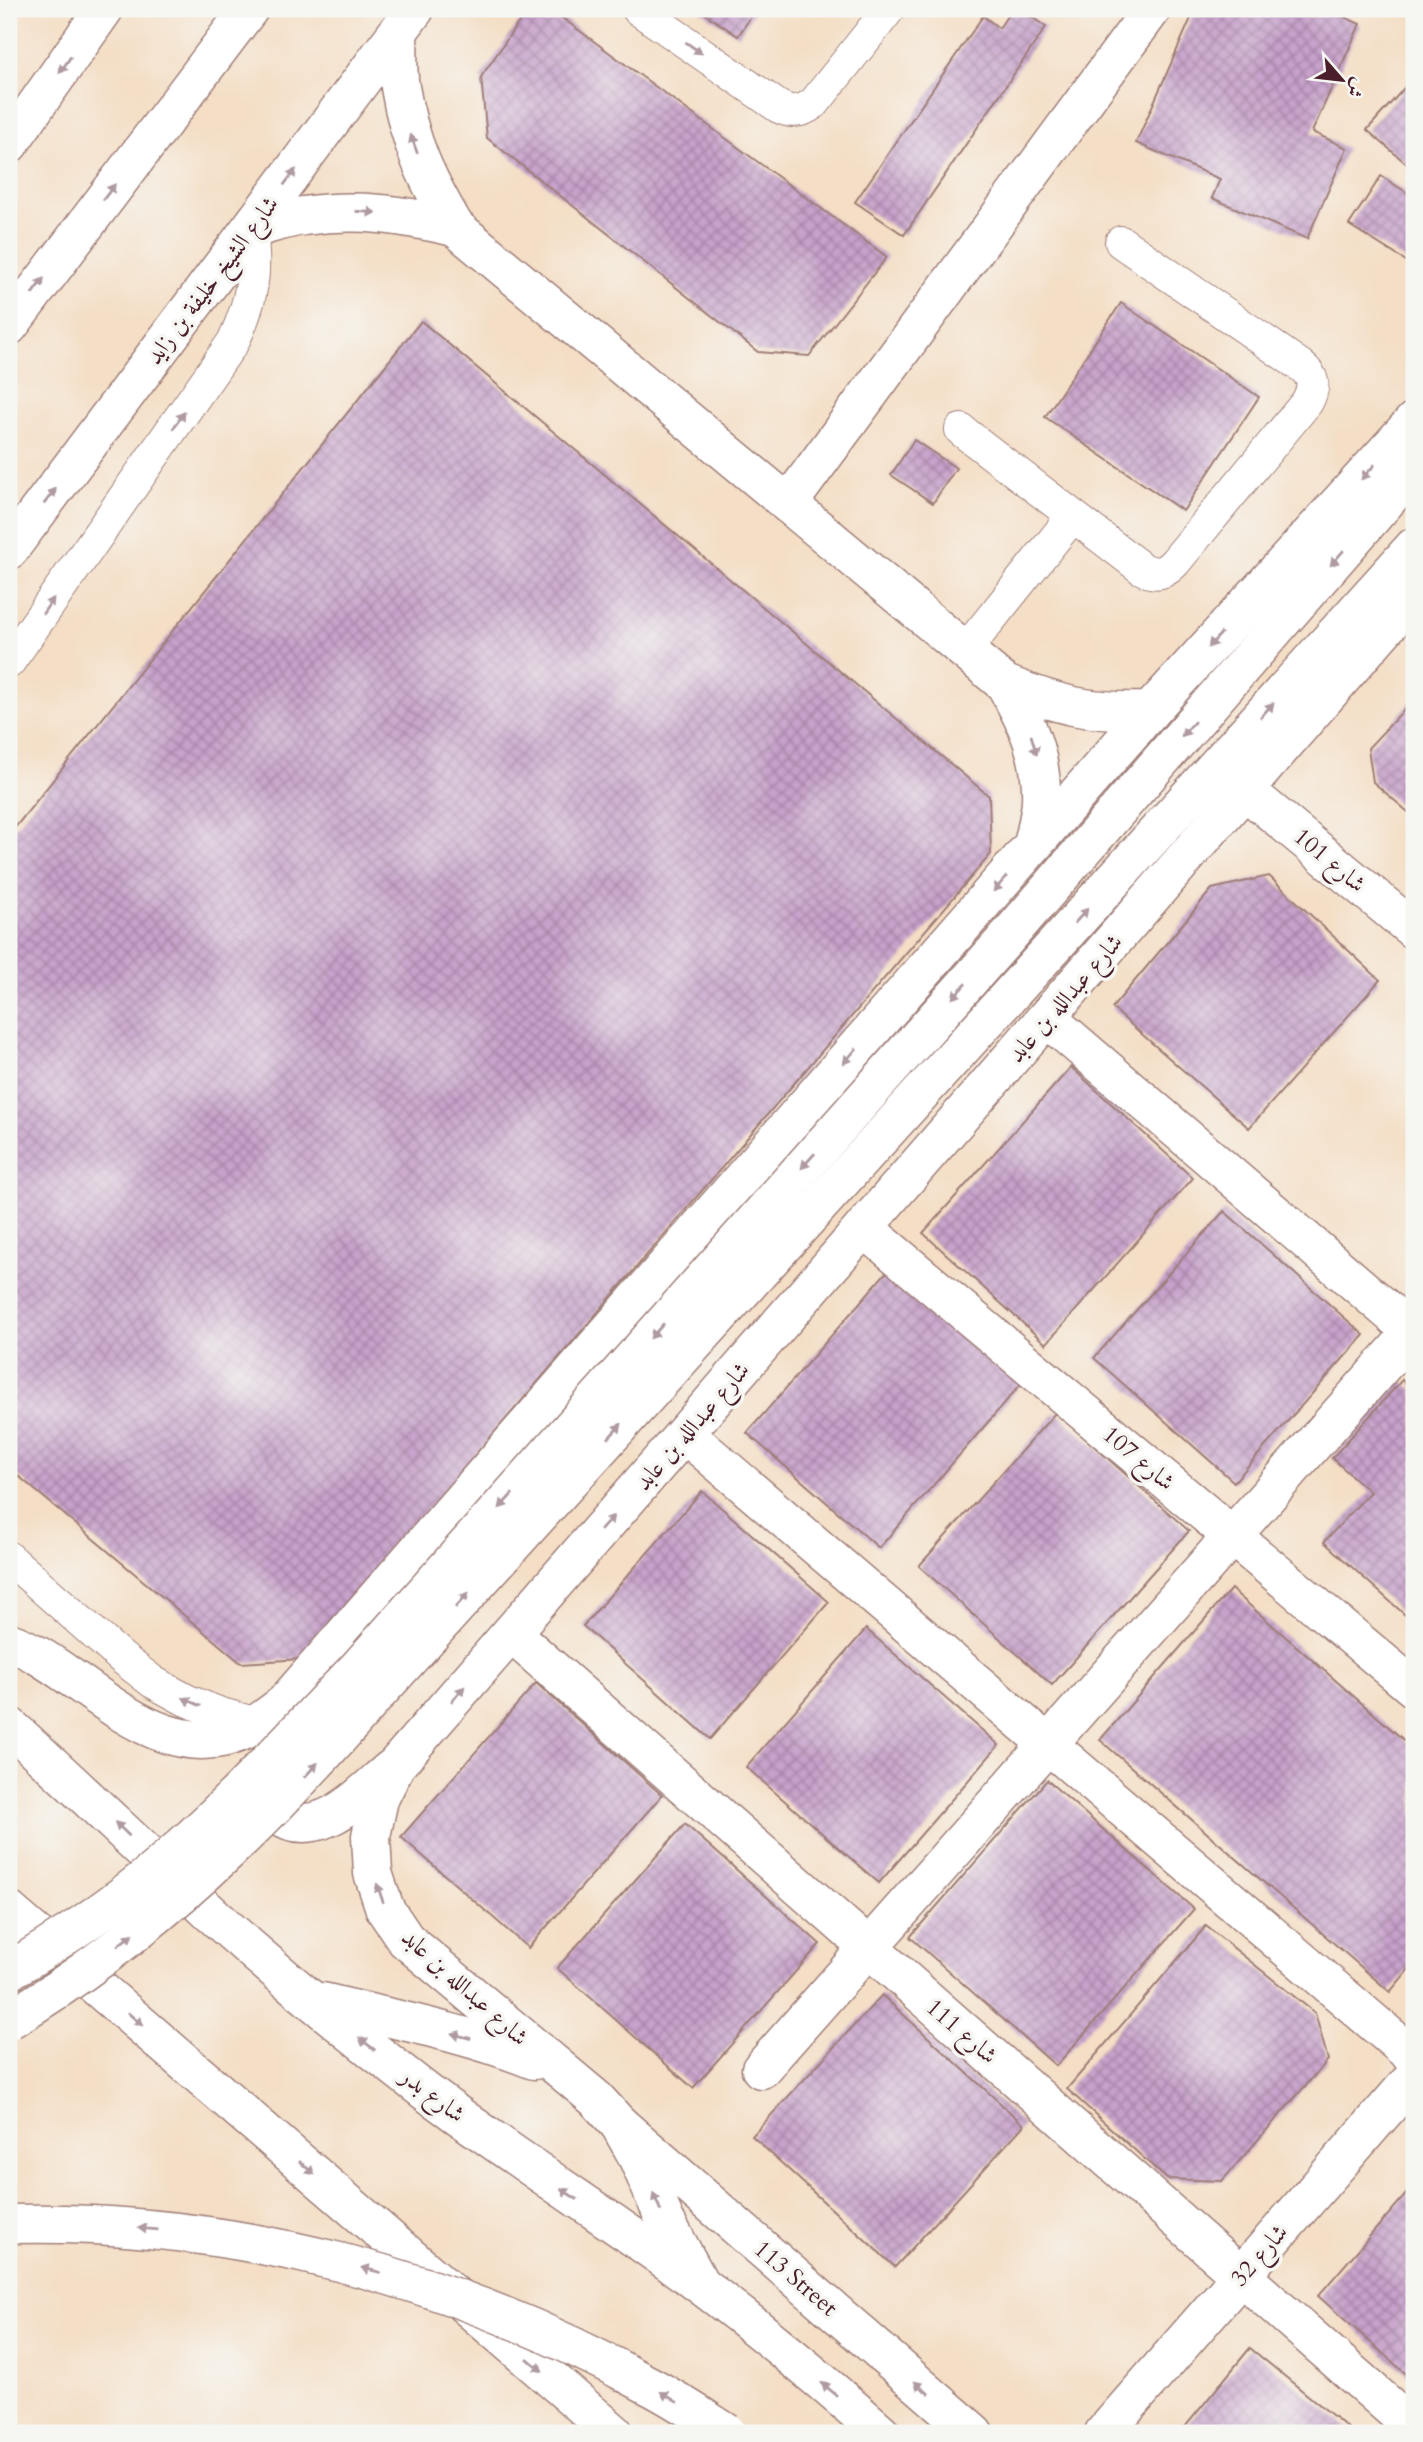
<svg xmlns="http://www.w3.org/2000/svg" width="1423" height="2442" font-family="Cardo,Amiri,serif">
  <defs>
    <pattern id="building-cross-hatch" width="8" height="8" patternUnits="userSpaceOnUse" patternTransform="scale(1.75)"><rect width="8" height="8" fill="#c7a2cb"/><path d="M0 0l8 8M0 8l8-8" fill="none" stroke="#a483a5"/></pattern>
  </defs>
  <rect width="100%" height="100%" fill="#f6f6f2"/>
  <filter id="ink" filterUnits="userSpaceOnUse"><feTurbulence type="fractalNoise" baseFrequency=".0143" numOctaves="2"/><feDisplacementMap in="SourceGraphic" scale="14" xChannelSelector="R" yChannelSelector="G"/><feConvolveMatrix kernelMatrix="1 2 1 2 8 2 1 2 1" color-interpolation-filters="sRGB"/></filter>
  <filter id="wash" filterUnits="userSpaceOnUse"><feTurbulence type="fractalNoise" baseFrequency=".00686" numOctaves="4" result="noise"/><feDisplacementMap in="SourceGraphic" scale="28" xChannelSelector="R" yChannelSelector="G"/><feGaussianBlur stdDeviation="1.57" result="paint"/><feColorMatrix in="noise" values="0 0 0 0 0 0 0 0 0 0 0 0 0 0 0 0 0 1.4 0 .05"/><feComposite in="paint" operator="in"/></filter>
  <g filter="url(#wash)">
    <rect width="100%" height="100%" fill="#f4dec5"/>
    <g id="blocks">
      <g fill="url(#building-cross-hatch)">
        <polygon points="528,9 550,9 887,257 809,356 758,352 487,138 481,77"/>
        <polygon points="698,9 756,9 738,36"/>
        <polygon points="1012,9 1020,9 1046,27 904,235 855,202 983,16 999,28"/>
        <polygon points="1195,9 1220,9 1231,14 1233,9 1336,9 1335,13 1360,24 1312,132 1347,148 1307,239 1212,198 1220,179 1136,143"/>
        <polygon points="1414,77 1414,170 1367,130"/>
        <polygon points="1381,176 1414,197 1414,266 1349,225"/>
        <polygon points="1121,303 1259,397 1183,511 1045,417"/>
        <polygon points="421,321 989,796 991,854 300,1659 241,1663 9,1468 9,835"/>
        <polygon points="914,440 956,468 933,503 891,475"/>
        <polygon points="1414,699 1414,817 1373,782 1368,748"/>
        <polygon points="1269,876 1380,980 1249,1128 1112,1008 1212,889"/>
        <polygon points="1071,1067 1193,1178 1046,1344 923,1233"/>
        <polygon points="1224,1211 1364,1335 1234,1482 1094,1358"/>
        <polygon points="889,1269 1021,1384 879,1548 747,1433"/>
        <polygon points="1402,1380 1414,1391 1414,1623 1324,1542 1370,1492 1332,1458"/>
        <polygon points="1056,1412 1189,1531 1052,1685 919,1566"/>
        <polygon points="702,1491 829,1602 710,1739 583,1626"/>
        <polygon points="1231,1589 1414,1749 1414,1963 1390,1992 1100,1740"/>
        <polygon points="866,1629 999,1745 879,1883 746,1767"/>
        <polygon points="536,1683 662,1795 528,1948 401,1837"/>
        <polygon points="1047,1780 1194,1909 1056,2066 910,1937"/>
        <polygon points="685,1824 820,1944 693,2088 557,1968"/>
        <polygon points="1206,1926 1315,2013 1328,2060 1222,2181 1167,2179 1067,2089"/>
        <polygon points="882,1995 1024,2125 895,2267 752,2136"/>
        <polygon points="1414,2185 1414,2381 1318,2296"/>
        <polygon points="1250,2348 1354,2433 1180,2433"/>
      </g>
    </g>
  </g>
  <g filter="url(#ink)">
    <use href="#blocks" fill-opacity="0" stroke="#9f7e78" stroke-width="2"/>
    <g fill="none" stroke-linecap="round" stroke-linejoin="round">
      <defs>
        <g id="lane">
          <path d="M638,9L779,107C793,114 803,112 815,102L889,9"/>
          <path d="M961,430L1141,568C1155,576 1165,573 1175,562L1307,402C1315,387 1315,377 1301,366L1121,242"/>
          <polyline points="965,651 1073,516"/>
          <path d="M9,662L233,342C252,302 257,273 251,229"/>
          <polyline points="9,1558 122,1658 153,1682 186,1700 221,1714 257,1724"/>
        </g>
        <g id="street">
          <path d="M398,33C399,51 397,70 400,87C409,142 427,180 455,227L1005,684C1060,706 1090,713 1150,711"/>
          <path d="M251,229C268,225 286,218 304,216C358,208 403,215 455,227"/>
          <polyline points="788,504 1152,9"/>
          <path d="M1005,684C1027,723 1043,756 1041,802C1040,816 1036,831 1033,845"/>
          <polyline points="1246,791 1414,930"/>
          <polyline points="1048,1019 1414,1333"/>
          <polyline points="864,1228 1414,1688"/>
          <polyline points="685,1434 1414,2057"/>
          <polyline points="511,1633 1414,2428"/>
          <polyline points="761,2069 1414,1330"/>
          <polyline points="619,2124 974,2433"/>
          <polyline points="1104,2433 1414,2077"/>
        </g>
        <g id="secondary">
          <path d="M9,1642C32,1650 49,1662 69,1676C126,1716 187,1767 258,1723C267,1717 276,1710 284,1704L1150,711L1414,421"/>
          <path d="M9,1726C71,1781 130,1839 191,1895C265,1964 345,2029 425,2091C514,2158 608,2217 698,2283C761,2330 822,2381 881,2433"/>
          <path d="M255,1782C257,1795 265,1806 275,1813C318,1844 360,1795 391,1769"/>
          <polyline points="9,1911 614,2433"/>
          <path d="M322,2002C393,2019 466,2033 534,2060"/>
          <polyline points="700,2284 665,2220 636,2154 619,2124 596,2099 406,1940 385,1909 373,1873 371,1836 379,1799 396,1765 1414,595"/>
        </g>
        <g id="primary">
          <polyline points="9,144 104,9"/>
          <polyline points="9,326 249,9"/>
          <polyline points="9,550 415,9"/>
          <polyline points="1005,940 1414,469"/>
          <polyline points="1036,966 1414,547"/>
        </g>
      </defs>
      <use href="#lane" stroke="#9f7e78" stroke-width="34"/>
      <use href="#street" stroke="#9f7e78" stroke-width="41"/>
      <use href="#secondary" stroke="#9f7e78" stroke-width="41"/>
      <use href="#primary" stroke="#9f7e78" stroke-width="41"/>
      <use href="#lane" stroke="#fff" stroke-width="32"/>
      <use href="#street" stroke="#fff" stroke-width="38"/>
      <use href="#secondary" stroke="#fff" stroke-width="38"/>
      <use href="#primary" stroke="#fff" stroke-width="38"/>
      <defs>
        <g id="primary-bridge">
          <path d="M9,1971C58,1942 106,1910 150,1874C224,1813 289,1739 356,1670L1005,940"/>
          <path d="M9,2020C153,1934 268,1820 377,1694L1036,966"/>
          <path d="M9,2224C233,2219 454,2277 650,2386C677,2400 702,2417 727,2433"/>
        </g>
      </defs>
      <use href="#primary-bridge" stroke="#9f7e78" stroke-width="41" stroke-linecap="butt"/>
      <use href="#primary-bridge" stroke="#fff" stroke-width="38"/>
    </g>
    <defs><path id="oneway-solid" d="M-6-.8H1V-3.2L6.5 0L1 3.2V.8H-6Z" transform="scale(1.75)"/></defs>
    <g fill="#ae9aa0">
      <use href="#oneway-solid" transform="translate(694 48) rotate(35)"/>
      <use href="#oneway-solid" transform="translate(65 65) rotate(125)"/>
      <use href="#oneway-solid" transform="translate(414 144) rotate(-110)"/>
      <use href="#oneway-solid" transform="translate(290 177) rotate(-53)"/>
      <use href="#oneway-solid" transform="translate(109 192) rotate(-53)"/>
      <use href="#oneway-solid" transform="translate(366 212) rotate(4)"/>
      <use href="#oneway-solid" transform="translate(38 286) rotate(-53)"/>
      <use href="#oneway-solid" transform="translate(179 420) rotate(-55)"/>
      <use href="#oneway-solid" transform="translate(1368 472) rotate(132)"/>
      <use href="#oneway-solid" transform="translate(50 496) rotate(-53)"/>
      <use href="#oneway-solid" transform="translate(1337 558) rotate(131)"/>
      <use href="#oneway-solid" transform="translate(48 606) rotate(-55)"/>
      <use href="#oneway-solid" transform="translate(1215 640) rotate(132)"/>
      <use href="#oneway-solid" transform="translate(1267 710) rotate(-48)"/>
      <use href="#oneway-solid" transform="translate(1188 729) rotate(131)"/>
      <use href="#oneway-solid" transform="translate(1034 745) rotate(73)"/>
      <use href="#oneway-solid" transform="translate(1000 884) rotate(131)"/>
      <use href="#oneway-solid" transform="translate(1081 916) rotate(-48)"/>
      <use href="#oneway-solid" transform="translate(959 991) rotate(132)"/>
      <use href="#oneway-solid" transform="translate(850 1056) rotate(131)"/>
      <use href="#oneway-solid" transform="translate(808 1161) rotate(132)"/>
      <use href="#oneway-solid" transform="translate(657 1331) rotate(132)"/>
      <use href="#oneway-solid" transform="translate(615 1431) rotate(-48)"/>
      <use href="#oneway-solid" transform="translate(506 1501) rotate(132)"/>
      <use href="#oneway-solid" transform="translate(607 1523) rotate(-49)"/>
      <use href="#oneway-solid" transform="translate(462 1600) rotate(-48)"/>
      <use href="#oneway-solid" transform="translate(458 1694) rotate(-49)"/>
      <use href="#oneway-solid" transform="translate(192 1702) rotate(-156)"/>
      <use href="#oneway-solid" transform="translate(311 1770) rotate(-47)"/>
      <use href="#oneway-solid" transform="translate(122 1829) rotate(-136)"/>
      <use href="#oneway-solid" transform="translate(380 1893) rotate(-109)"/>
      <use href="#oneway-solid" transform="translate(125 1940) rotate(-38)"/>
      <use href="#oneway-solid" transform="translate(135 2019) rotate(41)"/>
      <use href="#oneway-solid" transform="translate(461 2036) rotate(-165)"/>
      <use href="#oneway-solid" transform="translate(367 2044) rotate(-142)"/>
      <use href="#oneway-solid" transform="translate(307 2168) rotate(41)"/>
      <use href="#oneway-solid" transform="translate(569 2194) rotate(-146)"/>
      <use href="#oneway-solid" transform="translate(657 2202) rotate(-113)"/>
      <use href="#oneway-solid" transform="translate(148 2229) rotate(-175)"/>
      <use href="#oneway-solid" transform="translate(371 2270) rotate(-166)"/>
      <use href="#oneway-solid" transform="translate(535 2365) rotate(41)"/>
      <use href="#oneway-solid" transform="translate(922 2388) rotate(-139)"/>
      <use href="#oneway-solid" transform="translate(829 2389) rotate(-140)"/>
      <use href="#oneway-solid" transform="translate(669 2397) rotate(-148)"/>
    </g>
  </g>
  <g text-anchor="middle" stroke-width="7" stroke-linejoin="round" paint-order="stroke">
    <g font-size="24" fill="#4a1f2b" stroke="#f6f6f2">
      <text transform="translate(212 280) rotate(-53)" y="8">شارع الشيخ خليفة بن زايد</text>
      <text transform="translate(1330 860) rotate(40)" y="8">شارع 101</text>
      <text transform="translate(1065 998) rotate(-49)" y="8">شارع عبدالله بن عابد</text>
      <text transform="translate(692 1426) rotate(-49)" y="8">شارع عبدالله بن عابد</text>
      <text transform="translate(1139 1458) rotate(40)" y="8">شارع 107</text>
      <text transform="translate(465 1987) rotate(42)" y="8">شارع عبدالله بن عابد</text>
      <text transform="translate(962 2031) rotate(41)" y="8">شارع 111</text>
      <text transform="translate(433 2095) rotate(37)" y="8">شارع بدر</text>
      <text transform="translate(1259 2255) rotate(-49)" y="8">شارع 32</text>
      <text transform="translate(796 2278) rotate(41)" y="8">113 Street</text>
    </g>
  </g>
  <rect width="1423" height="2442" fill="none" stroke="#f6f6f2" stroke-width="35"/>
  <g transform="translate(1342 80) rotate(118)" stroke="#f6f6f2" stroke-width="5" paint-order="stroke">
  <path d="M0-5L12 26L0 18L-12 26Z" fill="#4a1f2b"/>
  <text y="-10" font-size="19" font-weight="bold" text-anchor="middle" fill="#4a1f2b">ش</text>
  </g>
</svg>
